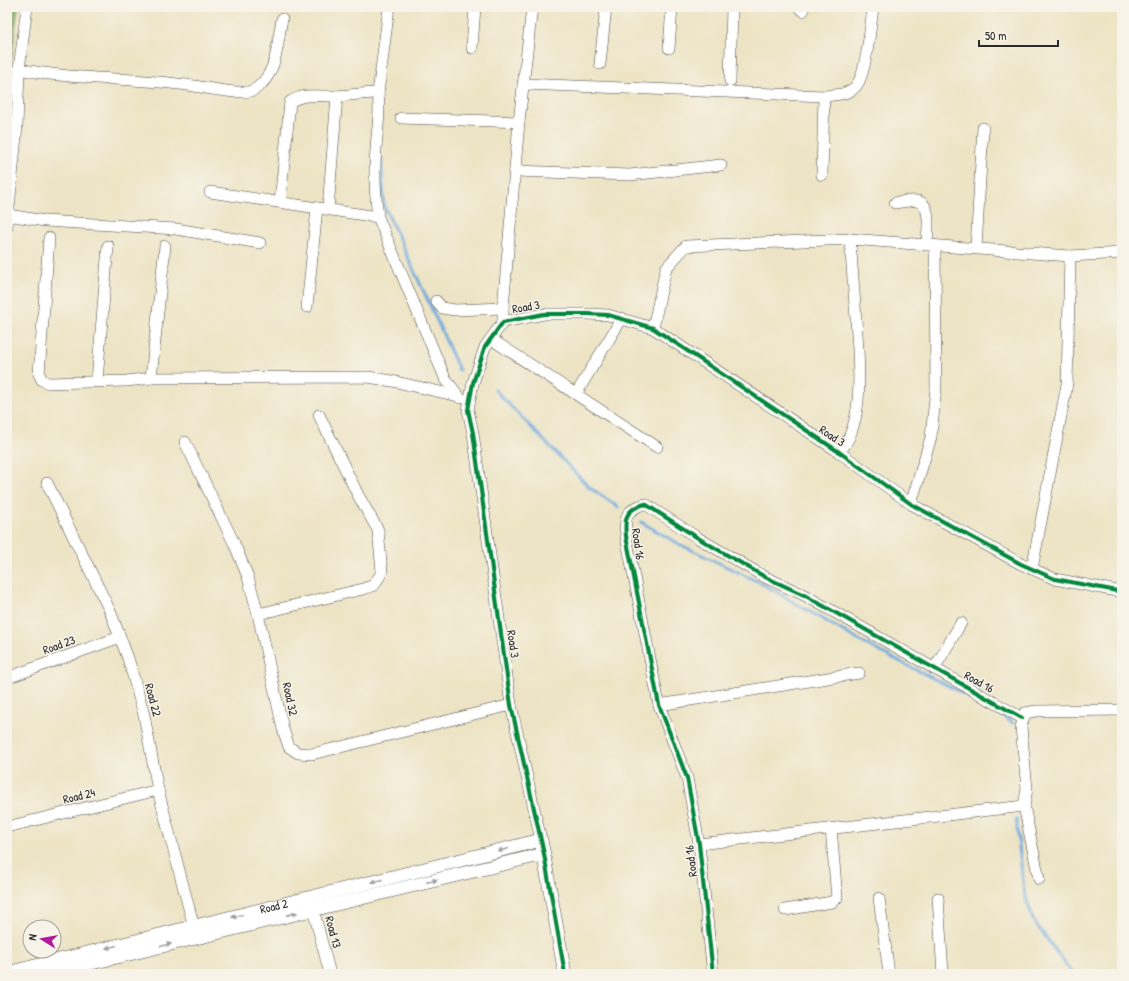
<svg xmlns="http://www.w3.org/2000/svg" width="1129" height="981" font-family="'Patrick Hand',sans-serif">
  <rect width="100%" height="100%" fill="#f7f3e8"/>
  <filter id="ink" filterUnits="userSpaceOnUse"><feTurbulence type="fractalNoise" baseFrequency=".025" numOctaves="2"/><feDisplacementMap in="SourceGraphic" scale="8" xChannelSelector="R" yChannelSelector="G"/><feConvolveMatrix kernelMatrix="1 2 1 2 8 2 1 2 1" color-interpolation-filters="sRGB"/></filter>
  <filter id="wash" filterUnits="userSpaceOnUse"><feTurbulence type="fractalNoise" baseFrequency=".012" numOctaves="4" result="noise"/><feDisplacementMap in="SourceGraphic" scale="16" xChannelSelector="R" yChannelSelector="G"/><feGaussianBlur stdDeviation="0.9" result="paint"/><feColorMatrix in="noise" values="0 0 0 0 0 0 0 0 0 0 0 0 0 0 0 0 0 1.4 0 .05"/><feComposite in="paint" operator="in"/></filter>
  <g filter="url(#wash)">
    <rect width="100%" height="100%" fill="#ede4c5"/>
    <polygon fill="#7ea65d" stroke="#546844" points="7,7 18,7 7,96"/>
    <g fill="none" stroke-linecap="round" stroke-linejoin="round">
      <g stroke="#6eaadf" stroke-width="3">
        <polyline points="381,158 384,206 430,305 459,370"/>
        <polyline points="495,390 589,487 618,507"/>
        <polyline points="641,522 679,544 761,583 865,644 990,707 1013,723"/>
        <polyline points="1016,819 1024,891 1033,920 1073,974"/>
      </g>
    </g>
  </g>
  <g filter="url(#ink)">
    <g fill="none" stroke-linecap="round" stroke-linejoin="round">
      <defs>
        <g id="minor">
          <path d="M27,7L19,69C78,81 140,77 200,87C211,89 246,95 254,90C278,75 277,43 282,19"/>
          <polyline points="799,7 803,11"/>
          <polyline points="472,48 475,7"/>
          <polyline points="669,48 672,7"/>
          <polyline points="600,64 606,7"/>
          <polyline points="730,81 732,7"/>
          <path d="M523,84L824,96C834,95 849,95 856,86C866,75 871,24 873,7"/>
          <polyline points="378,93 389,7"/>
          <polyline points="401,118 519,122"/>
          <polyline points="515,171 630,175 721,165"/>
          <polyline points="822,175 824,96"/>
          <polyline points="210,192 378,217"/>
          <path d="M280,202L290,102C305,92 320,97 336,96C351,95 363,93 378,93C381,112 377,130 376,149C374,171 375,194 378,217L445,378L460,398"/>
          <path d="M895,203C901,202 910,200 917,201C933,204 927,232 927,244"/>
          <polyline points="328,209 337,96"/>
          <polyline points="8,215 45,221 176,229 260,243"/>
          <polyline points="7,227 17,126 19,69"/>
          <polyline points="49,238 39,374 42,380 48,383 127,381 151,378 368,377 392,381 458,396"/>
          <polyline points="976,248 983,128"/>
          <polyline points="1070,256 1122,253"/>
          <polyline points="436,301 442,308 455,310 503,308"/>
          <polyline points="307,307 317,208"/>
          <polyline points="503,322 503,308 519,122 532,7"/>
          <polyline points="653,328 666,268 686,246 850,239 1070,256 1067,384 1032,569"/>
          <polyline points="491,339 657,447"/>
          <polyline points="151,378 165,246"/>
          <polyline points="97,381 108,246"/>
          <polyline points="576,394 622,318"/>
          <polyline points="185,442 234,543 248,577 258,614 283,729 289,747 298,753 312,754 511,705"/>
          <path d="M839,452C867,424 858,355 856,319C854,292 852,265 850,239"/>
          <polyline points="47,483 110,611 128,658 144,715 158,790 196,935"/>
          <polyline points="911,504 931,437 936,388 935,245"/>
          <polyline points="258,614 363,589 374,585 382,572 378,530 358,495 319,415"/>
          <polyline points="934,669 961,623"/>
          <polyline points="7,678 120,637"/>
          <polyline points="659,705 859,673"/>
          <polyline points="1024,806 1039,879"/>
          <polyline points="7,827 158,790"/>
          <polyline points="541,840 511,705 473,433 468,410 473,383 485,347 503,322 544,314 587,314 608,315 653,328 839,452 911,504 1021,564 1055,579 1122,592"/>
          <polyline points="699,844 1024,806 1027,789 1021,727 1025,713 1036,711 1122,710"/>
          <polyline points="879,898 889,974"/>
          <polyline points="938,898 943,974"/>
          <polyline points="311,901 330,974"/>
          <polyline points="785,910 832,902 837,898 831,828"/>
          <path d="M713,974L699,844L687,778L659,705L626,536C624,518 626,509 645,504L698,538L765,577L804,595L1022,718"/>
        </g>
        <g id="tertiary">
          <path id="s1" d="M7,973L541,840L565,974"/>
          <polyline points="46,974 544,854"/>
        </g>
      </defs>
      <use href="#minor" stroke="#484742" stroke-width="12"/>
      <use href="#tertiary" stroke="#484742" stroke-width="14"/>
      <use href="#minor" stroke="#fff" stroke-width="11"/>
      <use href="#tertiary" stroke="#fff" stroke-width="13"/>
      <defs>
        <g id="cycleway">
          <polyline points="565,974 544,854 511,705 473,433 468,410 473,383 485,347 503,322 544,314 587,314 608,315 653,328 839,452 911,504 1021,564 1055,579 1122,592"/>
          <path d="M713,974L699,844L687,778L659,705L626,536C624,518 626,509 645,504L698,538L765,577L804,595L1022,718"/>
        </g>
      </defs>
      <use href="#cycleway" stroke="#f7f3e8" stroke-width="6"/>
      <use href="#cycleway" stroke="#00873e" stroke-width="4"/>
    </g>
    <defs><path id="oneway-solid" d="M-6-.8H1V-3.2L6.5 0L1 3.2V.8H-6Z"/></defs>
    <g fill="#a0a0a0">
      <use href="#oneway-solid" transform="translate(503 850) rotate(166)"/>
      <use href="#oneway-solid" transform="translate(377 881) rotate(166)"/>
      <use href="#oneway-solid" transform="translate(432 881) rotate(-13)"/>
      <use href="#oneway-solid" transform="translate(292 914) rotate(-13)"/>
      <use href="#oneway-solid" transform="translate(237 916) rotate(166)"/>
      <use href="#oneway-solid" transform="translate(166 945) rotate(-14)"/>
      <use href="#oneway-solid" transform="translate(111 947) rotate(166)"/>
    </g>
  </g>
  <g text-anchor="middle" stroke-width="3" stroke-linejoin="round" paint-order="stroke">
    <g font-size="12" fill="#2b2b2b" stroke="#f7f3e8">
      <text transform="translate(526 307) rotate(-10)" y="4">Road 3</text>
      <text transform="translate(832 436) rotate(33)" y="4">Road 3</text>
      <text transform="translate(638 544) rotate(82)" y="4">Road 16</text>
      <text transform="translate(513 644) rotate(82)" y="4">Road 3</text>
      <text transform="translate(59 645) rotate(-20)" y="4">Road 23</text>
      <text transform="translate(979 682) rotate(29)" y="4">Road 16</text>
      <text transform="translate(290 699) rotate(78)" y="4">Road 32</text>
      <text transform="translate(153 700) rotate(75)" y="4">Road 22</text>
      <text transform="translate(79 796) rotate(-14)" y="4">Road 24</text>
      <text transform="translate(691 861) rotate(-97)" y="4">Road 16</text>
      <text dy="4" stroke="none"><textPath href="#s1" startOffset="275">Road 2</textPath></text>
      <text transform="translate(333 932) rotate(75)" y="4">Road 13</text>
    </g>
  </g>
  <rect width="1129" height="981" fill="none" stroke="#f7f3e8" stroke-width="24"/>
  <g transform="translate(42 939) rotate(281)"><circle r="19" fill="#f7f3e8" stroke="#a5a39c"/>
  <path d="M0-3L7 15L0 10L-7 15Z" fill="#b5179e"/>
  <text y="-6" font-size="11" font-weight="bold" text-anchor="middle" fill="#2b2b2b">N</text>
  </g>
  <path d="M979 40v6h79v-6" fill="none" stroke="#2b2b2b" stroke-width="2"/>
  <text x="985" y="40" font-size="12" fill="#2b2b2b" stroke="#f7f3e8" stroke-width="3" paint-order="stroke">50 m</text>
</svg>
